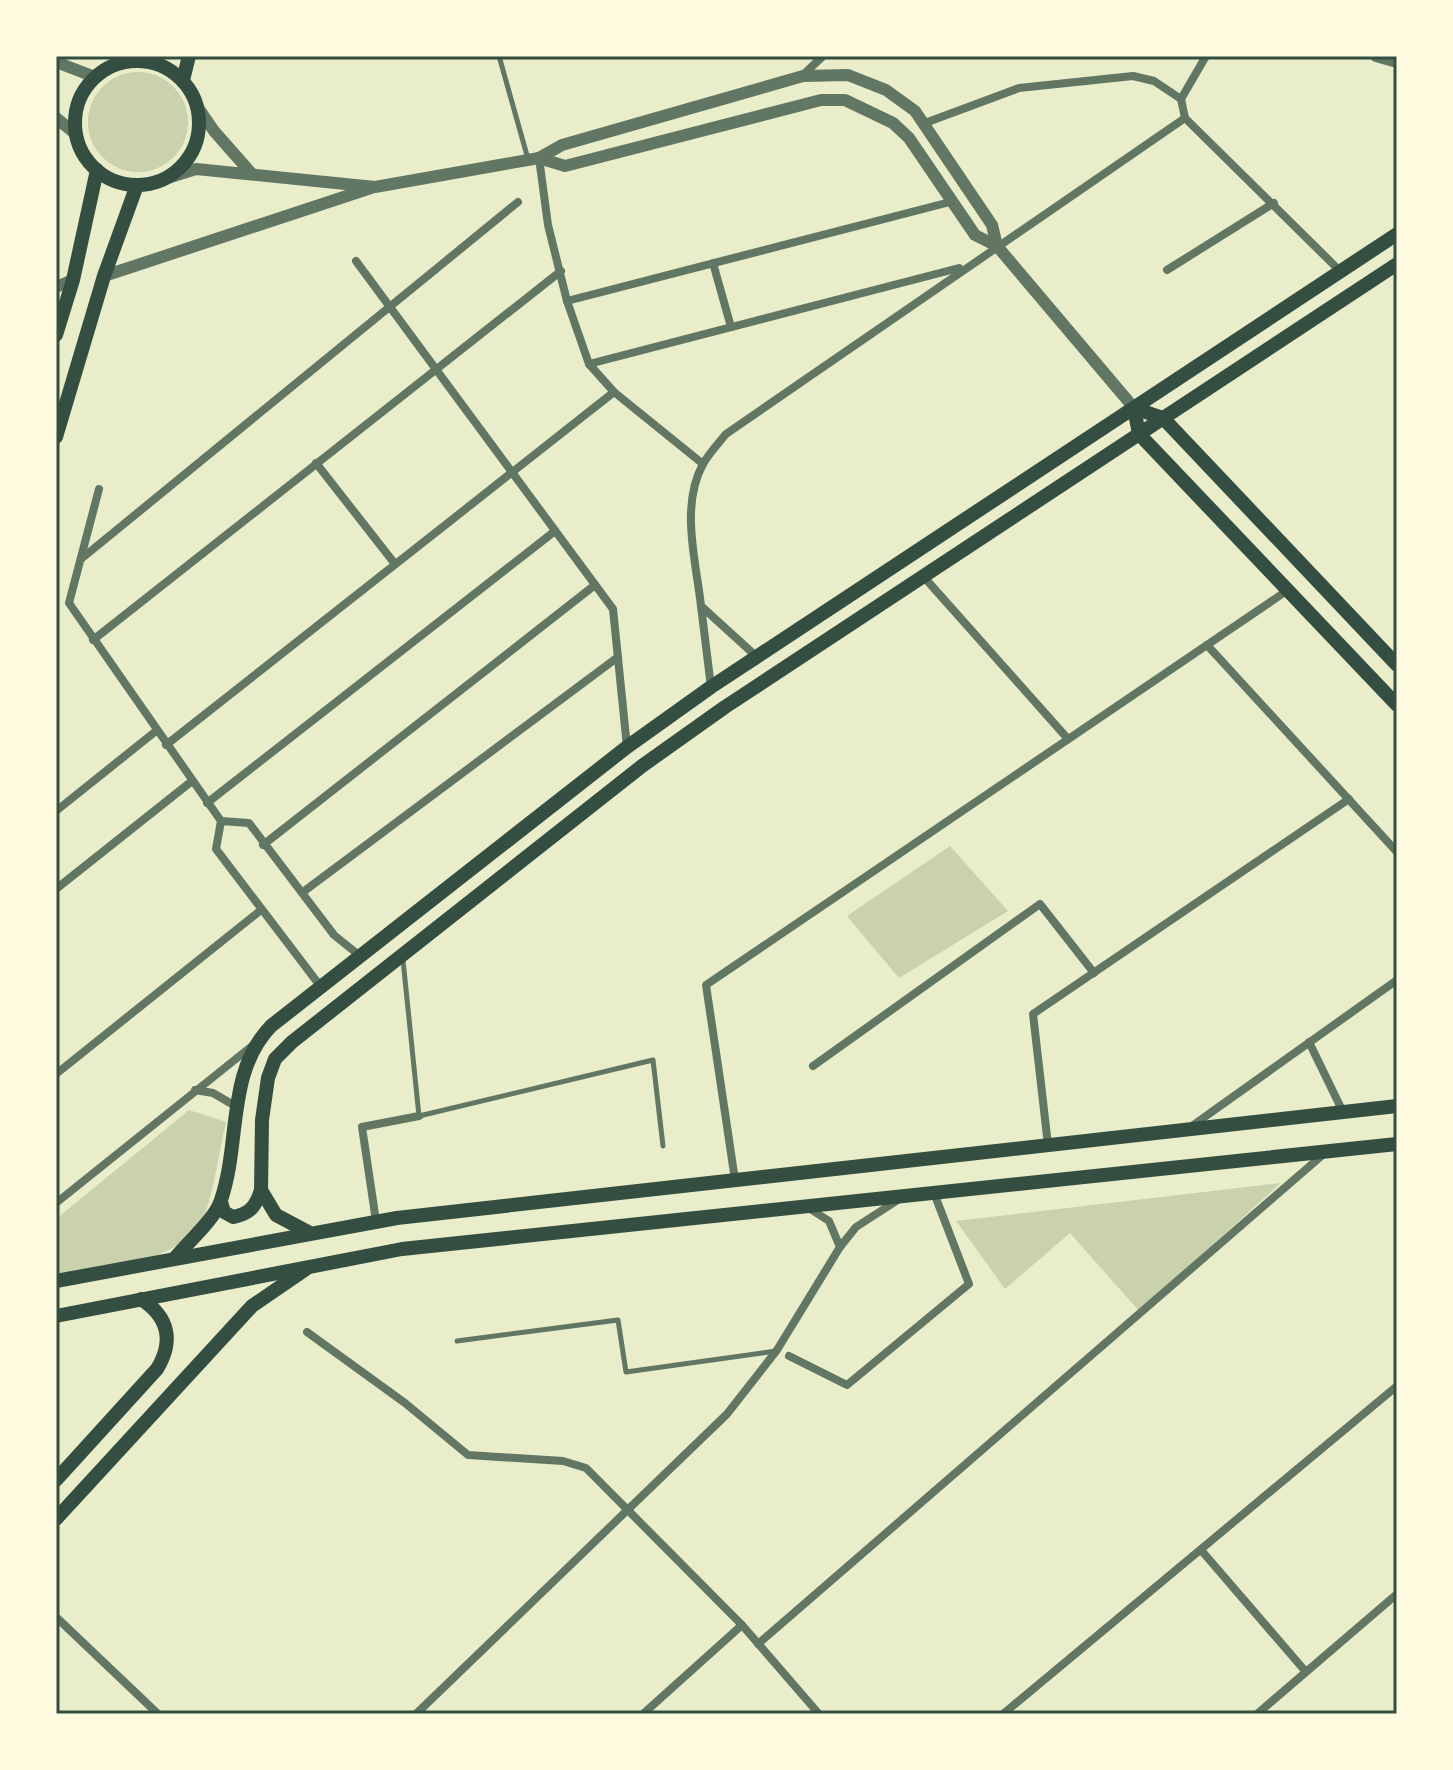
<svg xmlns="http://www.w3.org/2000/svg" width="1453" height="1770" font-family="Ubuntu,sans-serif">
  <rect width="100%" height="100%" fill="#e9edc9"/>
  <g fill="#cad2ad">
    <circle cx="138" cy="122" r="50"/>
    <polygon points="950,846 1008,911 899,978 847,916"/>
    <path d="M189,1110L226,1122C219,1152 215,1185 205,1214C188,1263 99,1268 56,1277V1219Z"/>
    <polygon points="1281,1183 1139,1311 1070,1233 1005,1289 956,1221"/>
  </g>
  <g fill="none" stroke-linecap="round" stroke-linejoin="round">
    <g stroke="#617663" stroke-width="5">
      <polyline points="499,56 528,159"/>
      <polyline points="403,960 419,1116 653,1060 663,1146"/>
      <polyline points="457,1341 618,1320 626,1372 776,1351"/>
    </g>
    <g stroke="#617663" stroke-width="8">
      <polyline points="803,75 823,56"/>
      <polyline points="1185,118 1341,272"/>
      <polyline points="1185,118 1181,99 1206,56"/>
      <polyline points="925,123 1019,88 1133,76 1154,81 1181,99"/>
      <polyline points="539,158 548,225 567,301 589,364 614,392 703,464"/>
      <polyline points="356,261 613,609 627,747"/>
      <polyline points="713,263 731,327"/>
      <polyline points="1167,270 1274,203"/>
      <polyline points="567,301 950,202"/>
      <polyline points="589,364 959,268"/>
      <polyline points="316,463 395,564"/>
      <polyline points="99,489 69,603 221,821"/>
      <polyline points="81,559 518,202"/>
      <polyline points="923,576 1068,739"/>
      <path d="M701,606C696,561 680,506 703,464C709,453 718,444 726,434L1185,118"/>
      <polyline points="93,640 561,271"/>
      <polyline points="1207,645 1397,852"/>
      <polyline points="711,687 701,606 757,657"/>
      <polyline points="166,745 614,392"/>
      <polyline points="207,803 555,531"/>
      <polyline points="56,811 156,731"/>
      <polyline points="263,845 595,585"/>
      <polyline points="56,889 192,781"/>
      <polyline points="303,892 618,657"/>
      <polyline points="321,987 216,849 221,821 249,823 334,935 360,956"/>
      <polyline points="1309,1042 1343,1112"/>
      <polyline points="813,1066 1040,904 1094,973"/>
      <polyline points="56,1074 261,910"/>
      <polyline points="195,1090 213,1093 237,1107"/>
      <polyline points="1192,1126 1397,980"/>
      <polyline points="1048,1145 1033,1014 1349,799"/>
      <polyline points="735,1180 706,985 1288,590"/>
      <polyline points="56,1203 252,1046"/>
      <polyline points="807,1207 829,1221 840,1247 856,1227 901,1198"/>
      <polyline points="376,1221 362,1127 419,1116"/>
      <polyline points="307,1332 405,1403 468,1455 563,1461 586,1468 742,1625 819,1714"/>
      <polyline points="789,1356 847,1385 969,1284 934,1193"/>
      <polyline points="1201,1550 1306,1672"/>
      <polyline points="56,1617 158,1714"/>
      <polyline points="758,1644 1326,1152"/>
      <polyline points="416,1714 727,1414 777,1350 840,1247"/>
      <polyline points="643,1714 742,1625"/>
      <polyline points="1003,1714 1397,1386"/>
      <polyline points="1257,1714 1397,1594"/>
    </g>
    <g stroke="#617663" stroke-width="12">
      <polyline points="1376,56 1397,62"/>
      <polyline points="56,62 95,77"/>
      <polyline points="197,106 214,131 252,174"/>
      <polyline points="56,118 76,134"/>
      <polyline points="539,158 565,166 821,100 845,100 893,123 909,138 975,235 997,246 1134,408"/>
      <polyline points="158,181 196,169 375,187 539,158 562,145 803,76 848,75 886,90 915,111 992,225 997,246"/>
      <polyline points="104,276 371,188"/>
      <polyline points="56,287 73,280"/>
    </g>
    <g stroke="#344e41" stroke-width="14">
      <circle cx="137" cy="123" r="62"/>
      <polyline points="183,80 189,56"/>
      <polyline points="56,335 73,280 97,170"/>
      <polyline points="1134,408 1139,434 1397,705"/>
      <polyline points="1134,408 1163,418 1397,665"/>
      <polyline points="56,437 104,276 137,185"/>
      <path d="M221,1202L224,1212L233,1217C250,1214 256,1206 261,1190"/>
      <polyline points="308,1232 276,1215 261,1190 262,1120 268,1078 275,1059 292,1042 642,766 725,707 1397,264"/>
      <path d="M176,1257C189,1241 215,1219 221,1200C241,1141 226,1073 271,1026L627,747L711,687L1397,234"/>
      <polyline points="56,1281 397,1218 1397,1106"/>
      <polyline points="56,1316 402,1249 1397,1144"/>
      <path d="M56,1480L157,1369C174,1341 169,1317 141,1299"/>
      <polyline points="56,1519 252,1306 306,1269"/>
    </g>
  </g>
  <rect width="1453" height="1770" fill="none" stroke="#fefae0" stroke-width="116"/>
  <rect x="58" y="58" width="1337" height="1654" fill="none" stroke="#344e41" stroke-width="3"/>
</svg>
